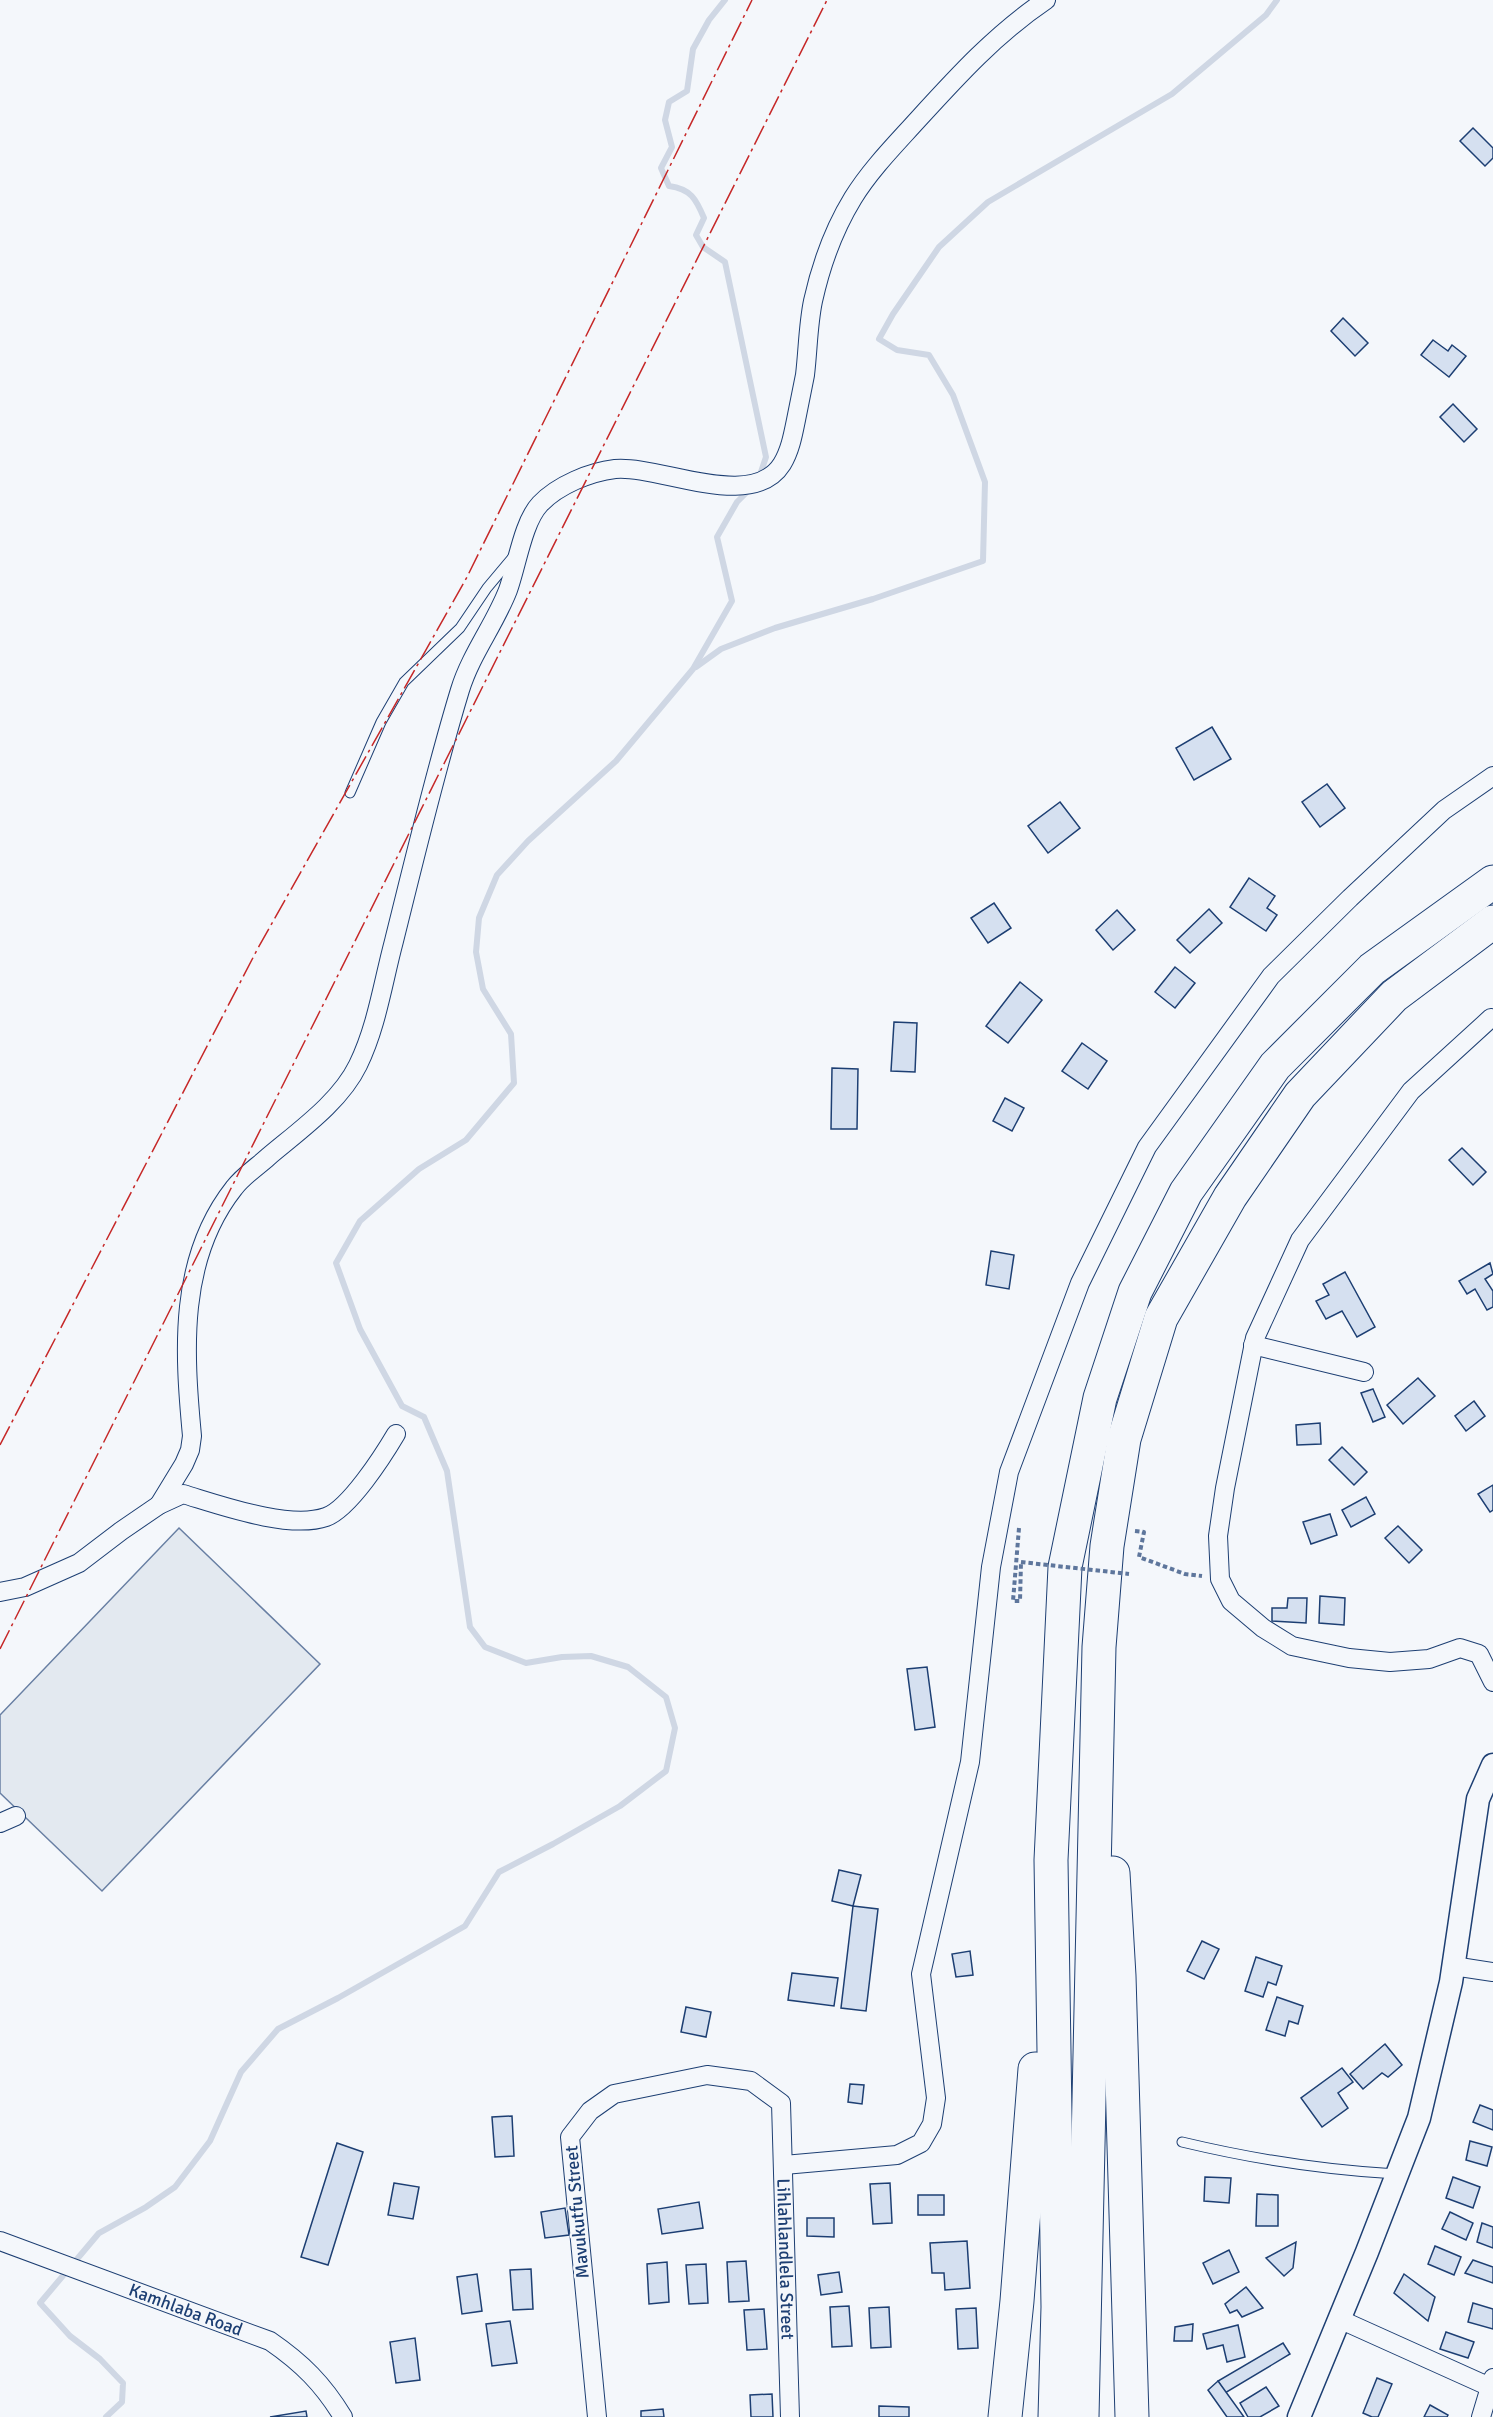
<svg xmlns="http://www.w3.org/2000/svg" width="1493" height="2417" font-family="Signika,sans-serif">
  <rect width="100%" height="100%" fill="#f4f7fb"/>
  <polygon fill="#e3e9f0" stroke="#687fa3" stroke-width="1.5" points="179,1528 320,1664 102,1891 0,1793 0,1715"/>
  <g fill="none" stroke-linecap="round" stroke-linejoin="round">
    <g stroke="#cfd7e4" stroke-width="6">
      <path d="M725,0L709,20L693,49L687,91L669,102L665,120L672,147L661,168L669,186C691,189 696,199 704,218L696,235L703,247L725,262L766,457L759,478"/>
      <polyline points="696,667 721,649 775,628 873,599 983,561 985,482 953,395 929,355 897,350 879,339 893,314 939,247 988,202 1172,94 1266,15 1277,0"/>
      <polyline points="106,2417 122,2402 123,2383 100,2359 70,2336 40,2303 99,2233 146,2207 175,2187 210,2141 241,2072 278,2029 338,1998 465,1926 499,1872 553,1844 620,1806 666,1771 675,1728 666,1697 628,1667 591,1656 562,1657 526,1663 485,1647 470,1627 447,1471 424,1417 402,1406 360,1329 336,1263 360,1221 419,1169 466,1140 514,1083 511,1034 483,989 476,952 479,918 497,875 528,841 616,761 693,669 732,601 717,537 737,502 751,488"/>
    </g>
  </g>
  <g fill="#d5e0f0" stroke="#1d3f73" stroke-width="1.5">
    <polygon points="1473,128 1493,148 1493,158 1485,166 1460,141"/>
    <polygon points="1343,318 1368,343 1355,356 1331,331"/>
    <polygon points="1433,340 1448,351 1452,345 1466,356 1449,377 1421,355"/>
    <polygon points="1453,404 1477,429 1464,442 1440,417"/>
    <polygon points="1212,727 1231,759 1194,780 1176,748"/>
    <polygon points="1327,784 1345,808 1320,827 1302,802"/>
    <polygon points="1060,802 1080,828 1048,853 1028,826"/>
    <polygon points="1249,878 1275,896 1267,908 1277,915 1266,931 1230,907"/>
    <polygon points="994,903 1011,928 988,943 971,918"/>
    <polygon points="1209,909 1222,923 1190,953 1177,940"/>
    <polygon points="1117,910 1135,930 1113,950 1096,930"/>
    <polygon points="1175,967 1195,983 1175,1008 1155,992"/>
    <polygon points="1020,982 1042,1000 1008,1043 986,1026"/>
    <polygon points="894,1022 917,1023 915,1072 891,1071"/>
    <polygon points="1082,1043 1107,1061 1088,1089 1062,1071"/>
    <polygon points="832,1068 858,1069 857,1129 831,1129"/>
    <polygon points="1005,1098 1024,1108 1012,1131 993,1121"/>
    <polygon points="1462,1148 1486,1172 1473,1185 1449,1160"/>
    <polygon points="991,1251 1014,1255 1009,1289 986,1285"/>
    <polygon points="1490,1263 1493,1274 1485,1279 1493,1291 1493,1307 1487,1310 1475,1289 1467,1294 1459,1281"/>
    <polygon points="1345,1272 1375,1327 1357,1337 1342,1311 1326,1319 1316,1301 1329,1295 1323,1284"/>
    <polygon points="1418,1378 1435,1396 1403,1424 1387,1405"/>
    <polygon points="1373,1389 1385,1417 1373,1422 1361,1393"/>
    <polygon points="1474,1401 1485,1416 1466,1431 1455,1416"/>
    <polygon points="1320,1423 1321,1444 1297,1445 1296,1425"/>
    <polygon points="1342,1447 1367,1472 1354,1485 1329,1460"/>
    <polygon points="1493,1485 1493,1510 1490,1512 1478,1494"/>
    <polygon points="1366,1497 1375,1514 1351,1527 1342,1510"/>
    <polygon points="1330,1514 1337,1535 1311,1544 1303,1522"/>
    <polygon points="1398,1526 1422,1550 1409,1563 1385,1538"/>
    <polygon points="1320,1596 1345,1598 1344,1625 1319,1623"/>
    <polygon points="1288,1598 1307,1598 1306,1623 1272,1621 1272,1608 1287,1608"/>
    <polygon points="927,1667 935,1727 915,1730 907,1669"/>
    <polygon points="839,1870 861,1875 853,1906 832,1901"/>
    <polygon points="853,1906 878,1909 866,2011 841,2008"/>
    <polygon points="1202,1941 1219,1949 1204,1979 1187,1971"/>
    <polygon points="970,1951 973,1975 956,1977 952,1954"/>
    <polygon points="1256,1957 1282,1966 1276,1985 1268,1982 1263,1997 1245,1991"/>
    <polygon points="792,1973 838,1978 834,2006 788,2000"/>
    <polygon points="1277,1997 1303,2006 1298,2024 1289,2021 1285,2036 1266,2030"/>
    <polygon points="686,2007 711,2012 706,2037 681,2032"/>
    <polygon points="1385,2044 1402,2065 1388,2077 1382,2073 1363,2089 1350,2074"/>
    <polygon points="1342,2068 1353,2082 1338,2093 1348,2108 1322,2127 1301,2098"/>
    <polygon points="850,2084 864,2085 862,2104 848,2102"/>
    <polygon points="1480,2105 1493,2110 1493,2130 1473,2122"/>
    <polygon points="512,2116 514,2156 495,2157 492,2117"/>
    <polygon points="1470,2141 1492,2147 1487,2166 1466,2160"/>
    <polygon points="337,2143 363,2152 328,2265 301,2257"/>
    <polygon points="1205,2177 1231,2178 1229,2203 1204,2201"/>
    <polygon points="1453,2177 1480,2187 1473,2208 1446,2198"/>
    <polygon points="394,2183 419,2187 413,2219 388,2215"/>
    <polygon points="890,2183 892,2223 873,2224 870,2184"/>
    <polygon points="1257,2194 1278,2195 1278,2226 1256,2226"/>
    <rect x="918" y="2195" width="26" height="20"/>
    <polygon points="699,2202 703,2228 662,2234 658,2209"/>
    <polygon points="565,2208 569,2235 545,2238 541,2212"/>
    <polygon points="1450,2212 1473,2223 1466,2240 1442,2229"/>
    <polygon points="807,2218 834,2218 834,2237 807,2236"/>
    <polygon points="1482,2223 1493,2227 1493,2248 1477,2242"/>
    <polygon points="967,2241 970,2288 945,2290 944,2273 932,2273 930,2243"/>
    <polygon points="1296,2242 1293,2268 1284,2276 1266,2258"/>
    <polygon points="1435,2246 1461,2257 1454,2275 1428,2264"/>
    <polygon points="1229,2250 1239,2272 1213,2284 1203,2263"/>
    <polygon points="1473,2260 1493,2267 1493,2283 1465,2273"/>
    <polygon points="746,2261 749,2301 729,2302 727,2262"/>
    <polygon points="667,2262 669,2302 649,2304 647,2264"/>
    <polygon points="706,2264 708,2303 689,2304 686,2265"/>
    <polygon points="531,2269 533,2309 513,2310 510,2270"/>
    <polygon points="839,2272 842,2292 821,2295 818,2275"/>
    <polygon points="477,2274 482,2311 462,2314 457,2277"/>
    <polygon points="1404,2274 1435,2297 1428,2321 1394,2293"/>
    <polygon points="1246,2287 1263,2308 1242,2317 1237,2310 1230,2313 1225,2304"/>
    <polygon points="1473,2303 1493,2309 1493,2329 1468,2322"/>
    <polygon points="849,2306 852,2346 832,2347 830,2307"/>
    <polygon points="889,2307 891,2347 871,2348 869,2308"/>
    <polygon points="976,2308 978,2348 958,2349 956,2309"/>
    <polygon points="764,2309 767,2349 747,2350 744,2310"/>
    <polygon points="510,2321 517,2363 492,2366 486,2324"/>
    <polygon points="1193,2324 1192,2341 1174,2341 1175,2327"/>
    <polygon points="1238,2325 1245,2357 1227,2362 1223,2345 1207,2349 1203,2334"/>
    <polygon points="1446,2332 1474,2342 1468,2358 1440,2349"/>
    <polygon points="415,2338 420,2380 396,2383 390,2342"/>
    <polygon points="1283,2343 1290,2354 1225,2393 1218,2381"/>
    <polygon points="1377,2378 1392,2384 1378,2417 1372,2417 1363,2413"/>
    <polygon points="1218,2381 1244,2417 1227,2417 1208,2390"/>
    <polygon points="1266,2387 1279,2406 1260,2417 1248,2417 1240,2403"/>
    <polygon points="772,2394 773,2417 751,2417 750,2395"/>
    <polygon points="1430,2405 1448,2415 1447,2417 1424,2417"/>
    <polygon points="879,2406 909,2407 909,2417 879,2417"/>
    <polygon points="663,2409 664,2417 641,2417 641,2411"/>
    <polygon points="306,2411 307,2417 270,2417"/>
  </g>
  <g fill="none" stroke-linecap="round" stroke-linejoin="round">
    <defs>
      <g id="service">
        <polyline points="350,793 381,722 404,682 460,628 487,588 513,557"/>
        <path d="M1182,2142C1253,2159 1323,2170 1396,2174"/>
      </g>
      <g id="minor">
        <polyline points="1491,1018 1411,1091 1300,1240 1255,1338 1225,1488 1218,1536 1220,1579 1231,1601 1263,1628 1292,1646 1349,1658 1390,1662 1429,1659 1460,1648 1479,1654 1493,1682"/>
        <polyline points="1253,1345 1364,1372"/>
        <path d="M159,1505L184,1464L190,1450L192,1436C184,1351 178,1259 234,1188C243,1176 257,1167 268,1157C300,1130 340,1102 358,1065C377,1026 383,982 394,941C415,857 435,772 460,690C471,654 495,624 508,590C517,565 523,522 540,504C558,485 590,472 615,469C660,465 752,512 782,464C790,451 793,435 796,420C799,405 802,390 805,375C808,350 808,325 813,301C821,265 834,229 853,198C869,172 891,149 912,126C954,80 994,35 1046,0"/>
        <path d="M0,1592L25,1587L79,1563L121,1531L159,1505L183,1494C220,1505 289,1530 326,1517C349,1509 383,1456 396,1434"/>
        <polyline points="0,1823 16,1816"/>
        <polyline points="1453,1966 1493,1972"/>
        <polyline points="784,2165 897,2155 921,2143 932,2124 936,2098 921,1974 970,1762 991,1567 1009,1472 1080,1283 1147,1147 1271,976 1350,898 1444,810 1493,776"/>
        <path id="s1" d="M0,2241L270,2341C302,2363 323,2384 343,2417"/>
        <polyline points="1339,2319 1490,2387 1493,2378"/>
        <path id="s2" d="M597,2417L570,2137L590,2111L614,2094L707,2075L751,2081L781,2103L790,2417"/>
        <polyline points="1481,2417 1490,2387"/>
      </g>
      <polyline id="tertiary" points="1299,2417 1367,2252 1419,2118 1451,1982 1478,1799 1493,1765"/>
      <g id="motorway">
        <polyline points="1113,1873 1119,1976 1132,2417"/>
        <polyline points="1005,2417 1017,2301 1035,2069"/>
        <polyline points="1055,2417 1058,2307 1051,1860 1065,1567 1100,1398 1135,1292 1186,1192 1275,1066 1372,969 1493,882"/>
        <polyline points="1082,2417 1099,1647 1107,1546 1124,1439 1161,1318 1230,1197 1300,1095 1394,996 1493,922"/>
      </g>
    </defs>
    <use href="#service" stroke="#1d3f73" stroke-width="11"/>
    <use href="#minor" stroke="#1d3f73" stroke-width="20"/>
    <use href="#tertiary" stroke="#1d3f73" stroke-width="25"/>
    <use href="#motorway" stroke="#1d3f73" stroke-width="35"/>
    <g stroke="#5e769c" stroke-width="4" stroke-dasharray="4.5 3" stroke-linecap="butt">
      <polyline points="1019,1528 1013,1601 1020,1601 1021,1562"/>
      <polyline points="1135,1531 1144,1532 1139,1557 1185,1574 1202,1576"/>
    </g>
    <use href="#service" stroke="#f4f7fb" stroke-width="9"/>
    <use href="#minor" stroke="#f4f7fb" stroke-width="18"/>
    <use href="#tertiary" stroke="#f4f7fb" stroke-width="22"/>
    <use href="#motorway" stroke="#f4f7fb" stroke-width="33"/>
    <polyline stroke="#5e769c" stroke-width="4" stroke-dasharray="4.5 3" stroke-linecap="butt" points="1021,1562 1129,1574"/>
    <g stroke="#c62828" stroke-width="1.5" stroke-dasharray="21 4.5 3 4.5" stroke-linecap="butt">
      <polyline points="0,1445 258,948 467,577 752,0"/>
      <polyline points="0,1649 827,0"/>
    </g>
  </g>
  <g text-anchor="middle" stroke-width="4.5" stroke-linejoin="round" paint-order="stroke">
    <g font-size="18" fill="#1d3f73" stroke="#f4f7fb">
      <text transform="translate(577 2212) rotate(-95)" y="6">Mavukutfu Street</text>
      <text dy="6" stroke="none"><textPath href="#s2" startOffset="676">Lihlahlandlela Street</textPath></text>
      <text dy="6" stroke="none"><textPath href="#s1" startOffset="198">Kamhlaba Road</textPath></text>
    </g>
  </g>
</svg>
